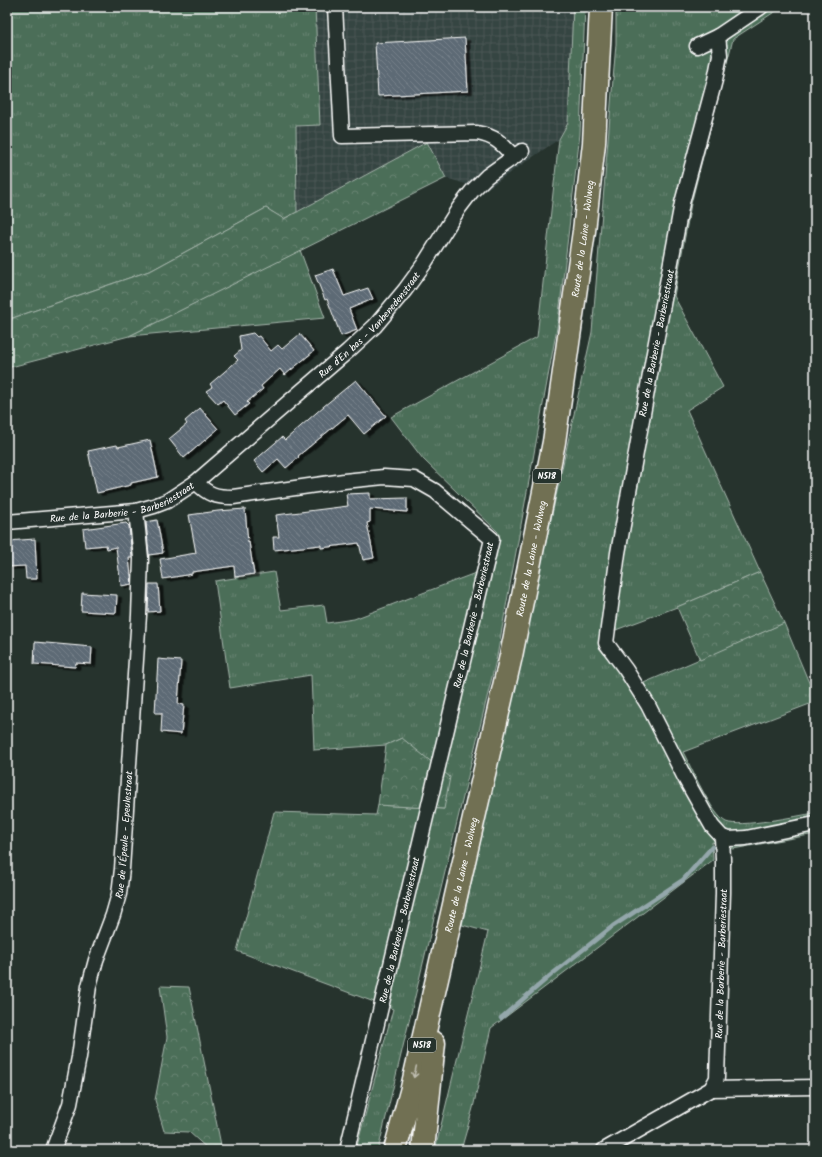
<svg xmlns="http://www.w3.org/2000/svg" width="822" height="1157" font-family="Kalam,sans-serif">
  <defs>
    <pattern id="industrial-grid" width="8" height="8" patternUnits="userSpaceOnUse"><rect width="8" height="8" fill="#364442"/><path d="M0 4h8M4 0v8" fill="none" stroke="#4a5755"/></pattern>
    <pattern id="grass-tufts" width="24" height="20" patternUnits="userSpaceOnUse"><rect width="24" height="20" fill="#4c6e59"/><path d="M3 7l-1-3M5 7V3M7 7l1-3M15 17l-1-3M17 17v-4M19 17l1-3" fill="none" stroke="#678472"/></pattern>
    <pattern id="forest-crowns" width="20" height="18" patternUnits="userSpaceOnUse"><rect width="20" height="18" fill="#4c6e59"/><path d="M2 6a3 3 0 1 1 6 0M12 15a3 3 0 1 1 6 0" fill="none" stroke="#678472"/></pattern>
    <pattern id="building-back-hatch" width="6" height="6" patternUnits="userSpaceOnUse"><rect width="6" height="6" fill="#5d6a74"/><path d="M-1 5l2 2M0 0l6 6M5-1l2 2" fill="none" stroke="#758089"/></pattern>
    <filter id="shadow"><feDropShadow dx="4.5" dy="2.5" stdDeviation="0" flood-color="#0009"/></filter>
  </defs>
  <rect width="100%" height="100%" fill="#26332d"/>
  <filter id="ink" filterUnits="userSpaceOnUse"><feTurbulence type="fractalNoise" baseFrequency=".025" numOctaves="2"/><feDisplacementMap in="SourceGraphic" scale="8" xChannelSelector="R" yChannelSelector="G"/><feConvolveMatrix kernelMatrix="1 2 1 2 8 2 1 2 1" color-interpolation-filters="sRGB"/></filter>
  <g filter="url(#ink)">
    <polygon fill="url(#industrial-grid)" points="315,7 573,7 568,123 559,139 485,190 446,178 427,142 297,212 296,126 320,125"/>
    <g fill="url(#grass-tufts)" stroke="#a6b6ac">
      <polygon points="7,7 315,7 320,125 296,126 297,212 283,219 266,208 152,270 7,320"/>
      <polygon points="573,7 585,7 580,134 558,322 497,656 380,1142 378,1150 356,1150 393,1009 237,951 274,812 376,815 378,805 444,809 402,738 386,745 314,750 311,675 230,688 215,581 274,572 281,610 324,605 327,623 354,619 494,566 498,532 423,459 391,417 537,337 559,139 568,123"/>
      <path d="M616,7H782L733,39L691,204L674,296L723,387L687,410L760,572L677,607L613,631L599,648L632,688L784,623L815,697V702L683,752C691,767 712,815 726,822C741,828 796,816 815,813V834L733,849L712,842L713,860L491,1028L473,1108L461,1150H435L488,932L462,925L592,332L616,44Z"/>
      <polygon points="300,250 325,318 129,336"/>
    </g>
    <g fill="url(#forest-crowns)" stroke="#a6b6ac">
      <polygon points="427,142 446,178 129,336 7,368 7,320 152,270 266,208 284,219"/>
      <polygon points="760,572 784,623 700,660 677,607"/>
      <polygon points="402,738 450,777 444,809 378,805 386,745"/>
      <polygon points="160,986 189,987 222,1150 209,1150 189,1132 164,1131 155,1100 167,1037"/>
    </g>
    <g fill="none" stroke-linecap="round" stroke-linejoin="round">
      <polyline stroke="#94a7ab" stroke-width="4.5" points="501,1018 551,975 613,926 683,880 712,847"/>
    </g>
    <g fill="url(#building-back-hatch)" stroke="#fff" filter="url(#shadow)">
      <polygon points="465,38 468,91 378,96 375,43"/>
      <polygon points="333,269 344,296 368,288 373,299 349,309 357,330 341,336 327,299 325,300 315,275"/>
      <polygon points="253,333 257,337 259,336 271,351 278,345 282,349 300,334 314,351 285,375 280,369 261,386 263,389 247,402 249,404 235,415 223,400 218,404 206,391 212,387 210,384 238,360 234,356 241,350 239,336"/>
      <polygon points="356,380 386,416 364,434 348,415 298,456 299,457 286,468 278,459 263,472 254,461 282,437 285,440 324,406"/>
      <polygon points="200,408 218,429 184,458 169,439 187,424 185,421"/>
      <polygon points="150,440 158,477 131,483 131,485 97,493 88,451 117,445 118,447"/>
      <polygon points="370,493 370,499 407,498 407,512 370,509 370,522 367,523 374,558 363,560 359,543 321,548 321,545 274,550 273,537 279,537 276,515 348,506 346,494"/>
      <polygon points="245,509 248,543 249,542 254,574 235,577 234,566 192,572 192,574 163,579 160,559 196,553 189,515 218,511"/>
      <polygon points="157,520 163,553 149,555 146,522"/>
      <polygon points="126,523 129,526 132,558 129,558 132,584 121,586 116,547 107,549 106,545 85,547 83,529"/>
      <polygon points="35,539 37,579 26,579 25,566 7,567 7,541"/>
      <polygon points="149,584 158,584 160,611 148,612"/>
      <polygon points="82,593 117,595 116,613 81,611"/>
      <polygon points="35,642 92,647 91,664 76,663 75,667 34,664"/>
      <polygon points="158,659 181,661 178,704 184,705 181,734 161,732 162,713 155,713"/>
    </g>
    <g fill="none" stroke-linecap="round" stroke-linejoin="round">
      <defs>
        <g id="minor">
          <path d="M335,7L342,136L477,133C497,137 501,143 514,157"/>
          <polyline points="718,36 720,55 715,80 682,203 653,358 618,553 606,643 626,670 648,705 686,780 712,826 722,837 729,839 746,838 815,824"/>
          <polyline points="697,46 718,36 761,7"/>
          <path d="M196,482C208,495 216,497 233,497L344,481L384,477L414,479L435,491L492,539L347,1150"/>
          <path id="s1" d="M7,522L136,511L154,506L167,501L196,482L348,351L375,326L405,290L424,264L459,208L472,191L487,176L522,151"/>
          <polyline points="711,1089 815,1087"/>
          <path id="s2" d="M53,1150L70,1104L79,1057L89,986L96,960L113,915L119,894L122,869L139,615L141,558L136,511"/>
          <path id="s3" d="M604,1150L711,1089L717,1078L723,893V859L722,837"/>
        </g>
        <g id="trunk">
          <path id="s4" d="M395,1150L412,1088L511,656L554,442L584,231L594,143L601,7"/>
          <polyline points="423,1150 434,1043"/>
        </g>
      </defs>
      <use href="#minor" stroke="#fff" stroke-width="17"/>
      <use href="#trunk" stroke="#fff" stroke-width="25"/>
      <use href="#minor" stroke="#26332d" stroke-width="14"/>
      <use href="#trunk" stroke="#716f52" stroke-width="22"/>
    </g>
    <defs><path id="oneway-shaft" d="M-6 0H5M1.5-3L5.5 0L1.5 3" fill="none" stroke-width="1.6" stroke-linecap="round" stroke-linejoin="round"/></defs>
    <use stroke="#bfbeb1" href="#oneway-shaft" transform="translate(415 1072) rotate(103)"/>
  </g>
  <g text-anchor="middle" stroke-width="3" stroke-linejoin="round" paint-order="stroke">
    <g fill="#26332d" stroke="#bec2c0" stroke-width="1">
      <rect x="533" y="469" width="28" height="14" rx="3"/>
      <rect x="408" y="1038" width="28" height="14" rx="3"/>
    </g>
    <g font-size="9" font-weight="bold" fill="#fff">
      <text x="547" y="479">N518</text>
      <text x="422" y="1048">N518</text>
    </g>
    <g font-size="10" fill="#fff" stroke="#26332d">
      <text dy="4" stroke="none"><textPath href="#s4" startOffset="931">Route de la Laine - Wolweg</textPath></text>
      <text dy="4" stroke="none"><textPath href="#s1" startOffset="431">Rue d'En bas - Vanbenedenstraat</textPath></text>
      <text transform="translate(656 343) rotate(-79)" y="4">Rue de la Barberie - Barberiestraat</text>
      <text dy="4" stroke="none"><textPath href="#s1" startOffset="118">Rue de la Barberie - Barberiestraat</textPath></text>
      <text dy="4" stroke="none"><textPath href="#s4" startOffset="607">Route de la Laine - Wolweg</textPath></text>
      <text transform="translate(473 615) rotate(-77)" y="4">Rue de la Barberie - Barberiestraat</text>
      <text dy="4" stroke="none"><textPath href="#s2" startOffset="325">Rue de l'Épeule - Epeulestraat</textPath></text>
      <text dy="4" stroke="none"><textPath href="#s4" startOffset="283">Route de la Laine - Wolweg</textPath></text>
      <text transform="translate(399 930) rotate(-77)" y="4">Rue de la Barberie - Barberiestraat</text>
      <text dy="4" stroke="none"><textPath href="#s3" startOffset="250">Rue de la Barberie - Barberiestraat</textPath></text>
    </g>
  </g>
  <rect width="822" height="1157" fill="none" stroke="#26332d" stroke-width="24"/>
  <rect x="12" y="12" width="798" height="1133" fill="none" stroke="#fff" stroke-width="1.5" filter="url(#ink)"/>
</svg>
